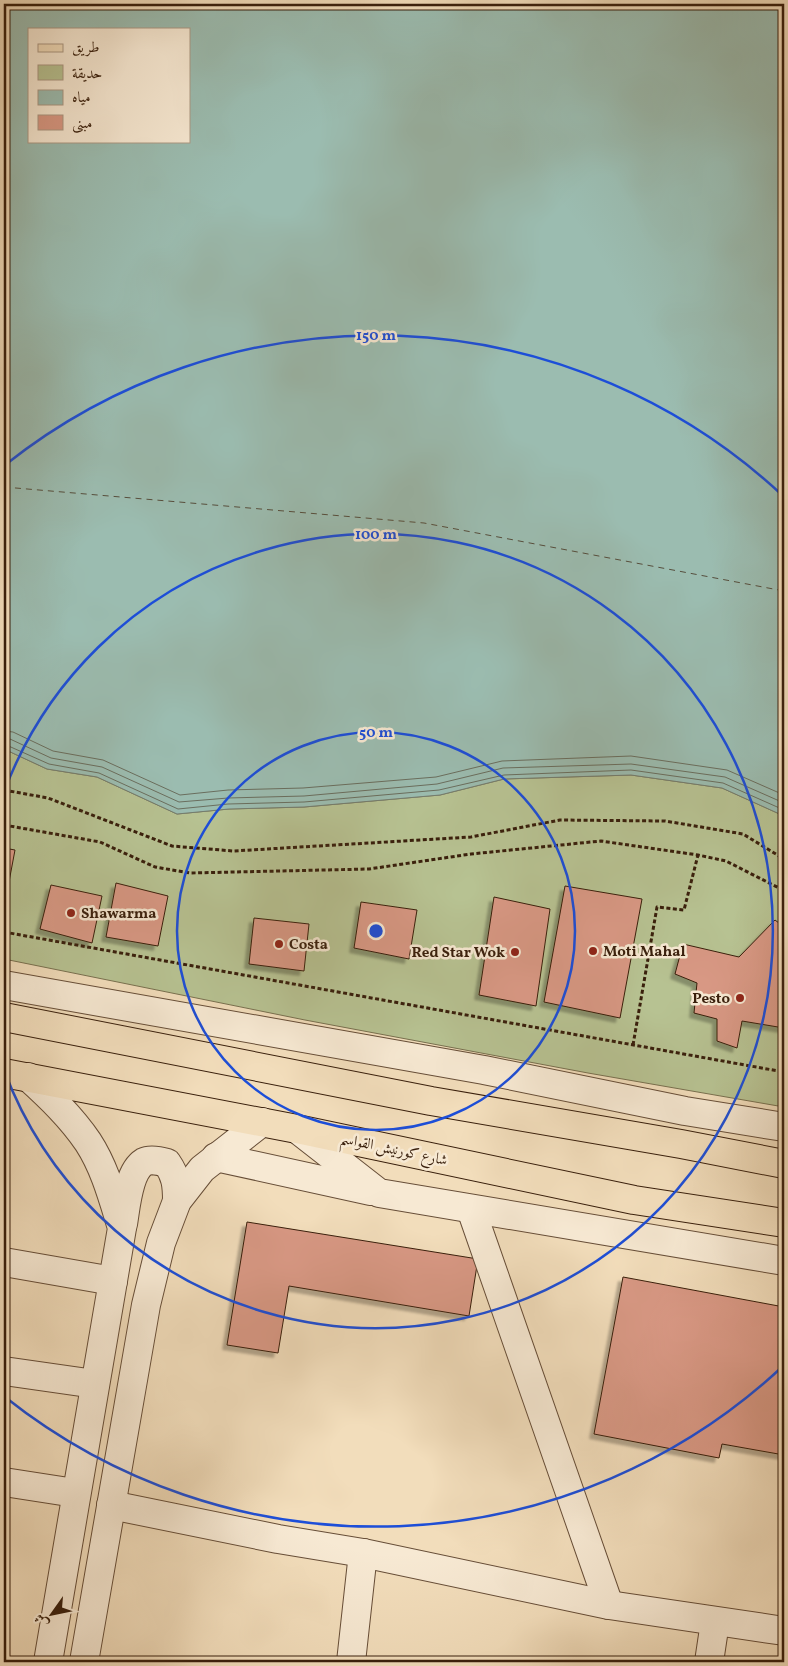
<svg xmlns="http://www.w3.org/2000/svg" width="788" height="1666" font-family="Vollkorn,Amiri,serif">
  <defs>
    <filter id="shadow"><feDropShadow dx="-4.5" dy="4.5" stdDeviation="1" flood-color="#0004"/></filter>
  </defs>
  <rect width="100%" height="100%" fill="#f2ddbb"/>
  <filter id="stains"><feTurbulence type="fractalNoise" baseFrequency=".004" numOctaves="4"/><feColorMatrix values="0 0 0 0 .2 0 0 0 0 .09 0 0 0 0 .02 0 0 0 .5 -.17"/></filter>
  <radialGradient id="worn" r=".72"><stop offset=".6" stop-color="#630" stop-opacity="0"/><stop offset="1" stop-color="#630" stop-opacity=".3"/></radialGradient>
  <polygon fill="#b7c292" stroke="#78704f" points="4,749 47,769 97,777 177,814 229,809 304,807 440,795 504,779 631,775 722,788 784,816 784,1107 588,1073 305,1020 4,959"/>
  <path fill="#9bbcb0" stroke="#747d6e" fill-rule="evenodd" d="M4,4H784V816L722,788L631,775L504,779L440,795L304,807L229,809L177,814L97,777L47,769L4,749ZM29,29H189V141H29Z"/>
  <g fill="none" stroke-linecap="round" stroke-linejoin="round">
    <g stroke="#6a6e5e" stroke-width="1">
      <polyline points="4,731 13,732 53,751 103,760 180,795 228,790 303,788 436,777 502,761 631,756 727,770 784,795"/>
      <polyline points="4,738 10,739 51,758 102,767 179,802 228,798 304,796 437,784 503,768 631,764 725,777 784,803"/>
      <polyline points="4,744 49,764 99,773 178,809 228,804 304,802 439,790 504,775 631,770 723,783 784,810"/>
    </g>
    <polyline stroke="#564e3d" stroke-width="1" stroke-dasharray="6 5" stroke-linecap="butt" points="4,487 424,523 784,591"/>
  </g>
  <g fill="#d89884" stroke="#391f0c" filter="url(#shadow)">
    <polygon points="4,848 15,850 5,903 4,903"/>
    <polygon points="116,883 168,896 158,946 106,937"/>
    <polygon points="51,885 102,896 92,943 40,929"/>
    <polygon points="565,886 642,899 620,1018 544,1002"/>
    <polygon points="494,897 550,909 536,1006 479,995"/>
    <polygon points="361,902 417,910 409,959 354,948"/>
    <polygon points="254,918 309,924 304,971 249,964"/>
    <polygon points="775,920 784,927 784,1028 742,1021 737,1048 717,1041 717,1019 694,1013 697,983 675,974 683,944 739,957"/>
    <polygon points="247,1222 478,1259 469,1316 289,1286 278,1353 227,1345"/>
    <polygon points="623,1277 784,1307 784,1455 722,1444 719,1458 594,1434"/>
  </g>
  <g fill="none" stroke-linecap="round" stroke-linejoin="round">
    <defs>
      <g id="minor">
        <polyline points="4,985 484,1070 685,1111 784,1127"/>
        <path d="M28,1077C50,1097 71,1117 88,1142C105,1168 113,1199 122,1228L48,1662"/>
        <polyline points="297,1129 379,1193 784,1261"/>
        <polyline points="216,1157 371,1191"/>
        <polyline points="471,1209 609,1605"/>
        <path d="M123,1224C126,1207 128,1172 144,1162C150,1159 160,1161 167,1163C176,1176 177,1185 177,1201"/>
        <polyline points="4,1262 113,1281"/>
        <polyline points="4,1371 95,1384"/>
        <polyline points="4,1482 75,1493"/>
        <polyline points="111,1505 278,1539 363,1553 609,1605 784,1631"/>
        <polyline points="84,1662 146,1305 161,1243 177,1201 202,1169 262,1122"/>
        <polyline points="351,1662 363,1553"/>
        <polyline points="709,1662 715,1622"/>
      </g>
      <g id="major">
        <polyline points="4,1017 431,1101 681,1144 784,1164"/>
        <polyline points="4,1073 297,1129 634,1200 784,1223"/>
      </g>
    </defs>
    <use href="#minor" stroke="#674e38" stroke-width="30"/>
    <use href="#major" stroke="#391f0c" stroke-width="30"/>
    <g stroke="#391f0c" stroke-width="3" stroke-dasharray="4 2.5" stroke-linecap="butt">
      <polyline points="4,790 48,798 172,846 233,851 471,837 560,820 665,821 743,834 784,859"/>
      <polyline points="4,825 100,842 155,867 190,873 369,869 471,854 601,841 698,855 726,861 779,888 784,893"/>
      <polyline points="4,932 784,1072"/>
      <polyline points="633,1045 657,907 684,910 698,855"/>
    </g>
    <use href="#minor" stroke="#f7e9d3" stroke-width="28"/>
    <use href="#major" stroke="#f2ddbb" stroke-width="28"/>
  </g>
  <g fill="none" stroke="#1d4ed8" stroke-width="2.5">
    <circle cx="376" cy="931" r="199"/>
    <path d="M4 792A397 397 0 1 1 4 1070"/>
    <path d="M782 1367A596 596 0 0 1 5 1397M5 465A596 596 0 0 1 782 495"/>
  </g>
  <g fill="#8f2418" stroke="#f7e9d3" stroke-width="2">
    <circle cx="71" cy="913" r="5"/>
    <circle cx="279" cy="944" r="5"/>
    <circle cx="593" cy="951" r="5"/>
    <circle cx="515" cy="952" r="5"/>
    <circle cx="740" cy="998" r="5"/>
  </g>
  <g text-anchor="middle" stroke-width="5" stroke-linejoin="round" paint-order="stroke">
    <g font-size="15" font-weight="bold" fill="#391f0c" stroke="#f7e9d3" text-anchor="start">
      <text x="81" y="918">Shawarma</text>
      <text x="289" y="949">Costa</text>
      <text x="603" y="956">Moti Mahal</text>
      <text x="505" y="957" text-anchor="end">Red Star Wok</text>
      <text x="730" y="1003" text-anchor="end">Pesto</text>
    </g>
    <g font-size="15" fill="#391f0c" stroke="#f7e9d3">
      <text transform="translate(394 1149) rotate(12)" y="5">شارع كورنيش القواسم</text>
    </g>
  </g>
  <circle cx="376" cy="931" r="8" fill="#1d4ed8" stroke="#f7e9d3" stroke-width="2.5"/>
  <g font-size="15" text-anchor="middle" font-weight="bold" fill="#1d4ed8" stroke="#f7e9d3" stroke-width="5" stroke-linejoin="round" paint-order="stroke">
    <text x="376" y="340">150 m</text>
    <text x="376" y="539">100 m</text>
    <text x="376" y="737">50 m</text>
  </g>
  <rect width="788" height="1666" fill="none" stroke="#f2ddbb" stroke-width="20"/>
  <rect x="5" y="5" width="778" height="1656" fill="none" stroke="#391f0c" stroke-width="2.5"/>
  <rect x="10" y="10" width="768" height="1646" fill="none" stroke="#391f0c"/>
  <rect x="28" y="28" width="162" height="115" fill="#f7e9d3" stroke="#ab9883"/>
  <rect x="38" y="44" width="25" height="8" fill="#f2ddbb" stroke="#ab9883"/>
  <text x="72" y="52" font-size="15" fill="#391f0c">طريق</text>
  <rect x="38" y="65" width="25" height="15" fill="#b7c292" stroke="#ab9883"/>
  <text x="72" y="78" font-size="15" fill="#391f0c">حديقة</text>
  <rect x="38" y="90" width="25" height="15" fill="#9bbcb0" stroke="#ab9883"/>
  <text x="72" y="102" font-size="15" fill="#391f0c">مياه</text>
  <rect x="38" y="115" width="25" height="15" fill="#d89884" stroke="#ab9883"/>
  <text x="72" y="128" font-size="15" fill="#391f0c">مبنى</text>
  <g transform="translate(52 1614) rotate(237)" stroke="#f7e9d3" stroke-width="4" paint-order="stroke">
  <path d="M0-4L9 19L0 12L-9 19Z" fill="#391f0c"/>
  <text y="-8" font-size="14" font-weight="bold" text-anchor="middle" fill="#391f0c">ش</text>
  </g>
  <rect width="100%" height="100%" filter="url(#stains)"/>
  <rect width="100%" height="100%" fill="url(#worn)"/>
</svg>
